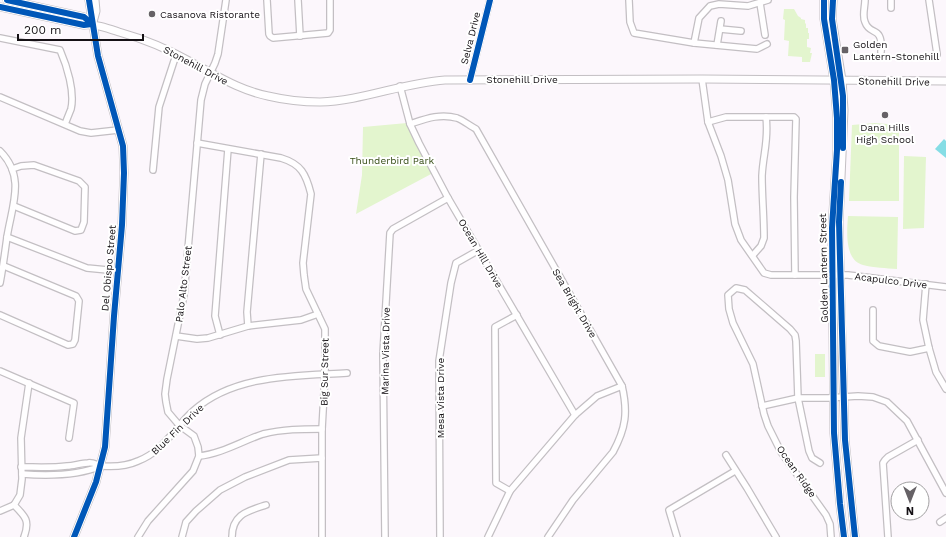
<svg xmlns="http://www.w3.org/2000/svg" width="946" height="537" font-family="'Work Sans',sans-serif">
  <rect width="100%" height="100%" fill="#fcf7fc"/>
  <g fill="#e3f5ce">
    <polygon points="784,9 794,9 798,16 801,18 801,19 805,20 805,23 806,24 806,28 808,28 808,33 809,33 809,39 807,39 807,47 811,48 810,53 812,53 810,62 802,62 802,57 788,56 789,41 784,40 785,20 783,19"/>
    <polygon points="407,123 433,173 356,214 362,175 363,127"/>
    <polygon points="875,123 899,125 899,201 849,201 852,125"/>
    <polygon points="904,156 926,157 924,228 903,229"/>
    <path d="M848,216L898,217L897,269C886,268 874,268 863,265C844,260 847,230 848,216Z"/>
    <rect x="815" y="354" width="10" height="23"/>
  </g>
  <polygon fill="#85dde5" points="944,139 946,141 946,158 935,149"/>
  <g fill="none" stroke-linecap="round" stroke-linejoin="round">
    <defs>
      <g id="minor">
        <polyline points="267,0 269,34 270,36 273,38 328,33 330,30 330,0"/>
        <polyline points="298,0 300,36"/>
        <polyline points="629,0 630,22 634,33 694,43 757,49 767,44"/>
        <path d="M865,0C865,7 862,16 865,22C870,37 883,24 881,52"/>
        <polyline points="929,0 937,54"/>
        <polyline points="760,3 765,35"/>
        <polyline points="891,8 891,0"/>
        <polyline points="720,29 741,31"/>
        <path d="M0,38L60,50C67,66 75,92 71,109C69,114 67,119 65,124"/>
        <polyline points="694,43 699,18 710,6 719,4 748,6 768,0"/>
        <polyline points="717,45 721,21"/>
        <polyline points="702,79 708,122 721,156 728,180 735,224 741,240 764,273 771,275 848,275 946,287"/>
        <polyline points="470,80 490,0"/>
        <polyline points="400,86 410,124 419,143 448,198 575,415"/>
        <polyline points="0,97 80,131 91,133 118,130"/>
        <polyline points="708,122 726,117 794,117 796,119 794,197 795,275"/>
        <path d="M410,124C425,119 440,113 457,118C463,120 470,126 476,129L622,386C628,412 626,428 613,452L573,500L548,537"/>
        <path d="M197,143L281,158C301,164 306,174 311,194L303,263L304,275L306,289L325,329V375L322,429V537"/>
        <path d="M0,151C26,177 12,205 7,237C5,252 3,267 0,283"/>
        <polyline points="12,169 21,166 34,165 79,181 85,187 84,222 81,230 75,231 14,206"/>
        <polyline points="153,170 159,107 174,61 178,55"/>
        <polyline points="7,237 87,268 118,271"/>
        <path d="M753,255L761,246L764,238C764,217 762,196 762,176C763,154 769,140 766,117"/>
        <polyline points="926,284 923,320 929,348 936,372 946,389"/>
        <polyline points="873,310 873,341 879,346 910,352 929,348"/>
        <polyline points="0,315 68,345 73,344 75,340 79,301 76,296 4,266"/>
        <polyline points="248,326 247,312 261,154"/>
        <polyline points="220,335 215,316 228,149"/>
        <polyline points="176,336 197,339 208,338 248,326 301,320 318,314"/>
        <polyline points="0,371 74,403 69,438"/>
        <polyline points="762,406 798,398 828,398 858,396 873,397 887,402 907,421 946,493"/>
        <polyline points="726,455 747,488 776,537"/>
        <path d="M199,456C221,454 242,441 263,434C283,429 302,429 322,429"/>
        <polyline points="820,463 812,458 809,451 798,398 796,341 795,335 790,329 745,290 736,288 728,295 729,309 733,323 753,364 764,414 768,426 781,452 826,515 830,524 831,537"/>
        <path d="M21,467C36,467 52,468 67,466C74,466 80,463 88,463C93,462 97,465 102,466C114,467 127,466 138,461C164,451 174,428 193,411C234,374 296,376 347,373"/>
        <path d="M22,474C48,476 77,476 101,466"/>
        <polyline points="510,491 496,483 495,327 517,315"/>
        <polyline points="14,505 20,495 22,479 21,438 29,383"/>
        <path d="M14,505C26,517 30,521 24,537"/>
        <polyline points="0,511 14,505"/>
        <polyline points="940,522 946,518"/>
        <polyline points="138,537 148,521 193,471 199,456 198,447 194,436 179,425 168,412 166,402 165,394 167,379 184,295 201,100 205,84 215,63 218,54 226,0"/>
        <polyline points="182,537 186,522 196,511 220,490 245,477 289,460 322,458"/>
        <path d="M232,537C232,514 248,511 266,505"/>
        <polyline points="385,537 383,354 390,233 393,229 448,198"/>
        <polyline points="440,537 439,361 451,283 456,263 479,250"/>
        <polyline points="488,537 510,491 575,415 597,396 622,386"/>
        <polyline points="677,537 669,510 735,471"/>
        <polyline points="888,537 883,463 885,460 888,457 918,440"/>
      </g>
      <g id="major">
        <polyline points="7,0 84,17 92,24"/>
        <polyline points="824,0 824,19 834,80 837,118 837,150 832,228 834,433 840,504 844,537"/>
        <polyline points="833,0 832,19 842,80 844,110 839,222 841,308 845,440 855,537"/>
        <path d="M0,7L84,25C96,24 107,28 119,32C144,39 168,49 191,62C218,76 239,90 268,96C285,100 302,102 320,102C362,101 402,83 445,80L702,79L946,81"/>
        <polyline points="93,22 96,11 95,0"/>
        <polyline points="74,537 96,482 105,447 114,316 122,225 124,173 123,146 98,56 89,0"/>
      </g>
    </defs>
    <use href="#minor" stroke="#c3bfc3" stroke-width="8"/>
    <use href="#major" stroke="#c3bfc3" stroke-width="9"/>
    <use href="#minor" stroke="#fffeff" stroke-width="5.5"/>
    <use href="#major" stroke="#fffeff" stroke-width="7"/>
    <defs>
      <g id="cycleway">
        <polyline points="7,0 84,17 92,24"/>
        <polyline points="824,0 824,19 834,80 837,118 837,150 832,228 834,433 840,504 844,537"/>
        <polyline points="833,0 832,19 843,96 843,148"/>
        <polyline points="0,7 84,25 92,24"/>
        <polyline points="470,80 490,0"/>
        <polyline points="841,182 839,222 845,440 855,537"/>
        <polyline points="74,537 96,482 105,447 114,316 122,225 124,173 123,146 98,56 89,0"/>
      </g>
    </defs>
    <use href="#cycleway" stroke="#fff" stroke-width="8"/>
    <use href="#cycleway" stroke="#0057b8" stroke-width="6"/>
  </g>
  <g fill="#666266" stroke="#fff" stroke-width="1.5">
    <circle cx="152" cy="14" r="4"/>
    <rect x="841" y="46" width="8" height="8" rx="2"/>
    <circle cx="885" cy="115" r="4"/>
  </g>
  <g text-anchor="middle" stroke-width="4" stroke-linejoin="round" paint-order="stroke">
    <g font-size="10" fill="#151115" stroke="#fff" text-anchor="start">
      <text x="160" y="18">Casanova Ristorante</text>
      <text x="853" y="48">Golden<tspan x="853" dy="12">Lantern-Stonehill</tspan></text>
      <text x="885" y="131" text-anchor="middle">Dana Hills<tspan x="885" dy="12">High School</tspan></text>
    </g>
    <g font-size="10" fill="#151115" stroke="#fff">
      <text transform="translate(470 38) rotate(-76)" y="4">Selva Drive</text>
      <text transform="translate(196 65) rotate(28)" y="4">Stonehill Drive</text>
      <text x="522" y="83">Stonehill Drive</text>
      <text transform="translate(894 81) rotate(1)" y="4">Stonehill Drive</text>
      <text transform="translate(481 253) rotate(60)" y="4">Ocean Hill Drive</text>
      <text transform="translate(108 268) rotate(-85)" y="4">Del Obispo Street</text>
      <text transform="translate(823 268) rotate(-91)" y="4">Golden Lantern Street</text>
      <text transform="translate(891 280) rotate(7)" y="4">Acapulco Drive</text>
      <text transform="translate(183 284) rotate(-83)" y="4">Palo Alto Street</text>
      <text transform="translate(575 303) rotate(60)" y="4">Sea Bright Drive</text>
      <text transform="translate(385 351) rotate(-89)" y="4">Marina Vista Drive</text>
      <text transform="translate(324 372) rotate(-89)" y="4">Big Sur Street</text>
      <text transform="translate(440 398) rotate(-90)" y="4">Mesa Vista Drive</text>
      <text transform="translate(177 429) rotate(-44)" y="4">Blue Fin Drive</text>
      <text transform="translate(797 471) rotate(55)" y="4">Ocean Ridge</text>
    </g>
    <g font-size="10" fill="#364d16" stroke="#fff">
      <text x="392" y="164">Thunderbird Park</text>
    </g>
  </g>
  <g transform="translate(910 501) rotate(180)"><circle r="19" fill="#ffffff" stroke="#a1a0a1"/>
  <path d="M0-3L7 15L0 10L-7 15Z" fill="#666266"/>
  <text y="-6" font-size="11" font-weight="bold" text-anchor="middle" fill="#151115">N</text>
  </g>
  <path d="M18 34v6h125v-6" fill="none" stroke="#151115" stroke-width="2"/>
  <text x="24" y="34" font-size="12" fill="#151115" stroke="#ffffff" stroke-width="3" paint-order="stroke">200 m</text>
</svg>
